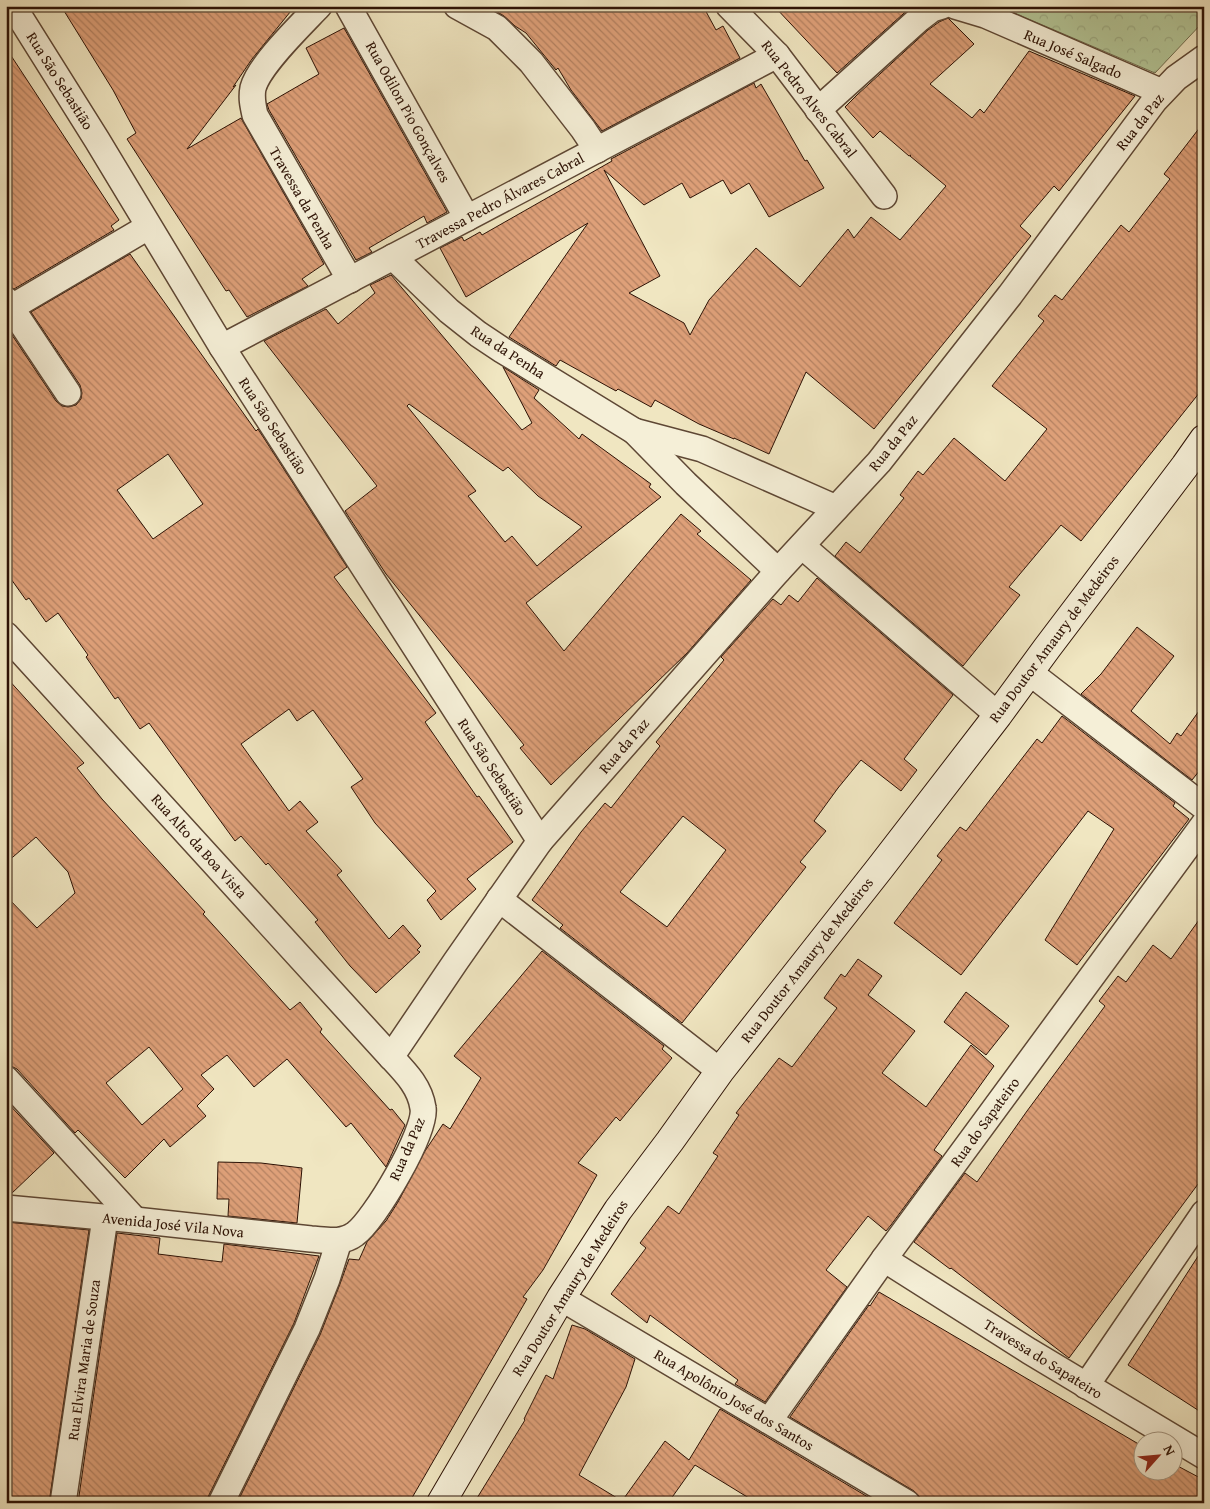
<svg xmlns="http://www.w3.org/2000/svg" width="1210" height="1509" font-family="'Gentium Book Plus',serif">
  <defs>
    <pattern id="forest-crowns" width="20" height="18" patternUnits="userSpaceOnUse" patternTransform="scale(1.25)"><rect width="20" height="18" fill="#b4c697"/><path d="M2 6a3 3 0 1 1 6 0M12 15a3 3 0 1 1 6 0" fill="none" stroke="#9ba981"/></pattern>
    <pattern id="building-back-hatch" width="6" height="6" patternUnits="userSpaceOnUse" patternTransform="scale(1.25)"><rect width="6" height="6" fill="#dea079"/><path d="M-1 5l2 2M0 0l6 6M5-1l2 2" fill="none" stroke="#b48161"/></pattern>
  </defs>
  <rect width="100%" height="100%" fill="#f0e6c1"/>
  <filter id="stains"><feTurbulence type="fractalNoise" baseFrequency=".004" numOctaves="4"/><feColorMatrix values="0 0 0 0 .2 0 0 0 0 .09 0 0 0 0 .02 0 0 0 .5 -.17"/></filter>
  <radialGradient id="worn" r=".72"><stop offset=".6" stop-color="#630" stop-opacity="0"/><stop offset="1" stop-color="#630" stop-opacity=".3"/></radialGradient>
  <polygon fill="url(#forest-crowns)" stroke="#706c4e" points="998,6 1204,6 1204,21 1155,73"/>
  <g fill="url(#building-back-hatch)" stroke="#2d1205" fill-rule="evenodd">
    <polygon points="61,6 295,6 252,59 233,87 236,85 187,149 241,118 324,264 302,279 308,286 247,317 229,290 226,291 127,139 136,133 113,90"/>
    <polygon points="487,6 703,6 716,30 723,26 740,58 602,131 571,90 558,68 556,70 526,33 515,26 504,16"/>
    <polygon points="774,6 912,6 837,73"/>
    <polygon points="948,18 974,44 930,84 972,118 980,109 984,113 1029,51 1135,96 1059,191 1054,186 1020,226 1031,236 874,429 806,372 769,454 734,438 734,439 699,424 655,400 651,407 618,389 616,391 560,360 556,366 509,337 588,223 466,297 440,248 462,237 464,241 480,232 482,235 612,161 611,159 754,83 756,88 761,84 805,161 807,160 824,188 769,217 749,183 731,194 723,180 690,198 682,183 644,205 604,170 660,276 629,293 684,323 690,335 709,300 756,248 800,287 848,229 854,238 871,217 900,240 946,186 910,156 911,155 909,156 880,131 873,138 845,107 857,95 928,30 939,22"/>
    <polygon points="344,28 447,212 427,223 424,216 369,248 372,252 356,260 269,110 267,104 319,74 306,48"/>
    <polygon points="6,48 119,220 111,226 114,230 14,289 6,286"/>
    <polygon points="1204,122 1204,387 1081,541 1061,525 1009,587 1020,595 963,666 835,556 846,542 860,553 904,498 900,495 918,471 923,475 954,438 1005,481 1047,429 992,386 1044,321 1038,316 1055,295 1062,300 1121,225 1129,232 1170,179 1164,174"/>
    <path d="M130,254L256,431L258,429L347,567L334,577L436,713L425,722L477,797L479,796L513,842L467,879L476,889L441,920L427,900L436,891L375,823L351,787L363,779L313,710L297,721L289,709L241,744L289,811L300,801L318,822L306,831L342,871L337,875L389,939L403,925L421,946L417,950L420,952L376,993L350,966L315,922L318,920L268,863L266,865L241,836L235,841L149,723L140,729L118,697L115,699L86,657L88,655L58,613L46,622L29,598L26,600L6,572V326L56,401L62,406L68,407L76,405L81,399L82,393L80,385L31,312ZM168,454L203,504L153,539L117,490Z"/>
    <path d="M391,275L522,430L532,423L503,367L539,390L534,398L579,439L582,434L651,484L649,487L661,497L526,603L564,651L681,514L701,531L697,534L751,580L687,653L551,785L520,748L524,745L386,574L345,511L377,486L264,341L326,309L338,324L375,293L370,285ZM409,404L503,471L508,467L538,496L582,527L537,566L512,536L505,542L468,496L476,491L407,406Z"/>
    <path d="M817,578L953,695L904,759L917,770L901,791L861,760L838,788L814,821L826,831L800,862L806,867L682,1023L560,928L563,925L532,900L581,832L605,803L611,808L637,775L660,746L656,742L724,660L721,657L773,599L781,605L789,595L798,602ZM683,816L726,850L667,927L620,892Z"/>
    <polygon points="1137,627 1174,656 1131,711 1170,744 1177,733 1181,736 1204,704 1204,765 1192,780 1081,694 1101,674"/>
    <path d="M6,677L84,763L77,768L102,799L205,912L203,914L290,1010L300,1002L322,1029L320,1032L390,1110L392,1109L405,1125L386,1167L351,1123L346,1127L287,1059L254,1087L227,1055L201,1075L214,1089L197,1106L206,1116L170,1147L164,1139L125,1178L78,1130L75,1133L17,1069L11,1066L6,1065V896L37,928L75,893L68,872L36,837L6,863ZM149,1047L183,1089L142,1125L106,1083Z"/>
    <polygon points="1062,716 1175,803 1173,806 1189,819 1077,965 1045,940 1114,829 1088,811 961,975 894,923 942,860 937,856 960,827 966,831 1037,739 1042,743"/>
    <polygon points="1204,913 1204,1176 1069,1358 951,1268 950,1269 914,1242 965,1173 977,1182 1027,1111 1105,1006 1099,1001 1118,976 1126,982 1153,945 1171,959"/>
    <polygon points="542,951 664,1046 662,1049 672,1058 620,1121 616,1117 578,1163 597,1175 543,1270 523,1297 527,1299 409,1503 237,1503 320,1335 340,1284 349,1259 359,1260 367,1242 386,1221 398,1202 425,1151 443,1124 450,1129 481,1078 454,1056"/>
    <polygon points="858,959 882,976 868,995 915,1031 882,1073 926,1107 971,1045 994,1066 934,1150 942,1156 891,1225 886,1231 868,1216 826,1270 847,1287 765,1402 735,1384 738,1380 650,1315 647,1323 611,1294 646,1248 640,1243 668,1206 679,1214 718,1156 713,1153 739,1115 736,1113 779,1058 792,1067 837,1008 824,998 841,974 845,977"/>
    <polygon points="966,992 1009,1026 986,1055 944,1022"/>
    <polygon points="6,1101 54,1153 11,1194 6,1194"/>
    <polygon points="218,1162 261,1163 302,1168 297,1223 228,1216 229,1199 217,1199"/>
    <polygon points="6,1222 89,1230 49,1503 6,1503"/>
    <polygon points="117,1233 160,1238 158,1254 222,1262 224,1244 319,1256 294,1323 208,1497 207,1503 78,1503"/>
    <polygon points="1204,1247 1204,1414 1128,1365"/>
    <polygon points="879,1292 1142,1446 1142,1472 1172,1472 1172,1463 1204,1480 1204,1503 921,1503 919,1496 914,1491 790,1417 869,1305 870,1306"/>
    <polygon points="572,1325 585,1329 635,1359 626,1387 579,1475 622,1501 665,1441 689,1460 720,1409 878,1503 757,1503 695,1465 668,1503 474,1503 525,1420 524,1419 546,1375 553,1379"/>
  </g>
  <g fill="none" stroke-linecap="round" stroke-linejoin="round">
    <defs>
      <g id="street">
        <polyline points="13,6 97,140 222,347 540,841"/>
        <path d="M319,6C302,24 259,65 253,88C251,98 253,106 255,115L350,280"/>
        <polyline points="348,6 467,218"/>
        <polyline points="457,6 497,28 531,62 583,129 597,150"/>
        <polyline points="729,6 777,55 884,196"/>
        <polyline points="955,6 985,15 1162,92"/>
        <polyline points="818,110 919,19 932,9 942,6"/>
        <polyline points="393,257 449,311 478,334 502,350 634,431 686,484 778,571"/>
        <polyline points="6,300 68,393"/>
        <polyline points="12,307 148,227"/>
        <polyline points="222,347 777,55"/>
        <polyline points="634,431 702,449 836,508"/>
        <polyline points="802,546 998,715"/>
        <polyline points="6,635 391,1057"/>
        <polyline points="1029,672 1204,807"/>
        <polyline points="499,899 720,1071"/>
        <polyline points="6,1079 135,1220"/>
        <path d="M6,1208L135,1220L311,1239C326,1240 342,1244 355,1234C374,1221 427,1131 423,1108C420,1087 406,1073 391,1057L456,961L540,841L778,571L879,462L1010,295L1155,100L1176,78L1204,58"/>
        <polyline points="884,1259 1029,1351 1204,1456"/>
        <polyline points="561,1298 907,1503"/>
        <polyline points="1086,1386 1204,1213"/>
        <polyline points="769,1421 884,1259 1204,824"/>
        <polyline points="63,1503 105,1218"/>
        <polyline points="221,1503 307,1329 327,1279 339,1241"/>
      </g>
      <polyline id="secondary" points="441,1503 561,1298 618,1210 670,1141 720,1071 880,868 998,715 1047,648 1185,466 1204,439"/>
    </defs>
    <use href="#street" stroke="#5e4734" stroke-width="28"/>
    <use href="#secondary" stroke="#2d1205" stroke-width="30"/>
    <use href="#street" stroke="#f5efd7" stroke-width="25"/>
    <use href="#secondary" stroke="#f5efd7" stroke-width="28"/>
  </g>
  <g text-anchor="middle" stroke-width="4" stroke-linejoin="round" paint-order="stroke">
    <g font-size="15" fill="#2d1205" stroke="#f5efd7">
      <text transform="translate(1073 54) rotate(23)" y="5">Rua José Salgado</text>
      <text transform="translate(60 81) rotate(58)" y="5">Rua São Sebastião</text>
      <text transform="translate(809 99) rotate(52)" y="5">Rua Pedro Alves Cabral</text>
      <text transform="translate(408 112) rotate(61)" y="5">Rua Odilon Pio Gonçalves</text>
      <text transform="translate(1140 122) rotate(-52)" y="5">Rua da Paz</text>
      <text transform="translate(302 198) rotate(60)" y="5">Travessa da Penha</text>
      <text transform="translate(500 201) rotate(-28)" y="5">Travessa Pedro Álvares Cabral</text>
      <text transform="translate(508 352) rotate(33)" y="5">Rua da Penha</text>
      <text transform="translate(273 426) rotate(57)" y="5">Rua São Sebastião</text>
      <text transform="translate(893 443) rotate(-51)" y="5">Rua da Paz</text>
      <text transform="translate(1054 639) rotate(-53)" y="5">Rua Doutor Amaury de Medeiros</text>
      <text transform="translate(624 746) rotate(-49)" y="5">Rua da Paz</text>
      <text transform="translate(492 767) rotate(57)" y="5">Rua São Sebastião</text>
      <text transform="translate(199 846) rotate(48)" y="5">Rua Alto da Boa Vista</text>
      <text transform="translate(807 960) rotate(-52)" y="5">Rua Doutor Amaury de Medeiros</text>
      <text transform="translate(985 1122) rotate(-54)" y="5">Rua do Sapateiro</text>
      <text transform="translate(407 1149) rotate(-66)" y="5">Rua da Paz</text>
      <text transform="translate(173 1225) rotate(6)" y="5">Avenida José Vila Nova</text>
      <text transform="translate(570 1288) rotate(-58)" y="5">Rua Doutor Amaury de Medeiros</text>
      <text transform="translate(1043 1359) rotate(32)" y="5">Travessa do Sapateiro</text>
      <text transform="translate(84 1360) rotate(-82)" y="5">Rua Elvira Maria de Souza</text>
      <text transform="translate(734 1400) rotate(31)" y="5">Rua Apolônio José dos Santos</text>
    </g>
  </g>
  <rect width="1210" height="1509" fill="none" stroke="#f0e6c1" stroke-width="25"/>
  <rect x="8" y="8" width="1195" height="1494" fill="none" stroke="#2d1205" stroke-width="2.5"/>
  <rect x="12" y="12" width="1185" height="1484" fill="none" stroke="#2d1205"/>
  <g transform="translate(1158 1456) rotate(63)"><circle r="24" fill="#f5efd7" stroke="#a59783"/>
  <path d="M0-4L9 19L0 12L-9 19Z" fill="#8f2418"/>
  <text y="-8" font-size="14" font-weight="bold" text-anchor="middle" fill="#2d1205">N</text>
  </g>
  <rect width="100%" height="100%" filter="url(#stains)"/>
  <rect width="100%" height="100%" fill="url(#worn)"/>
</svg>
